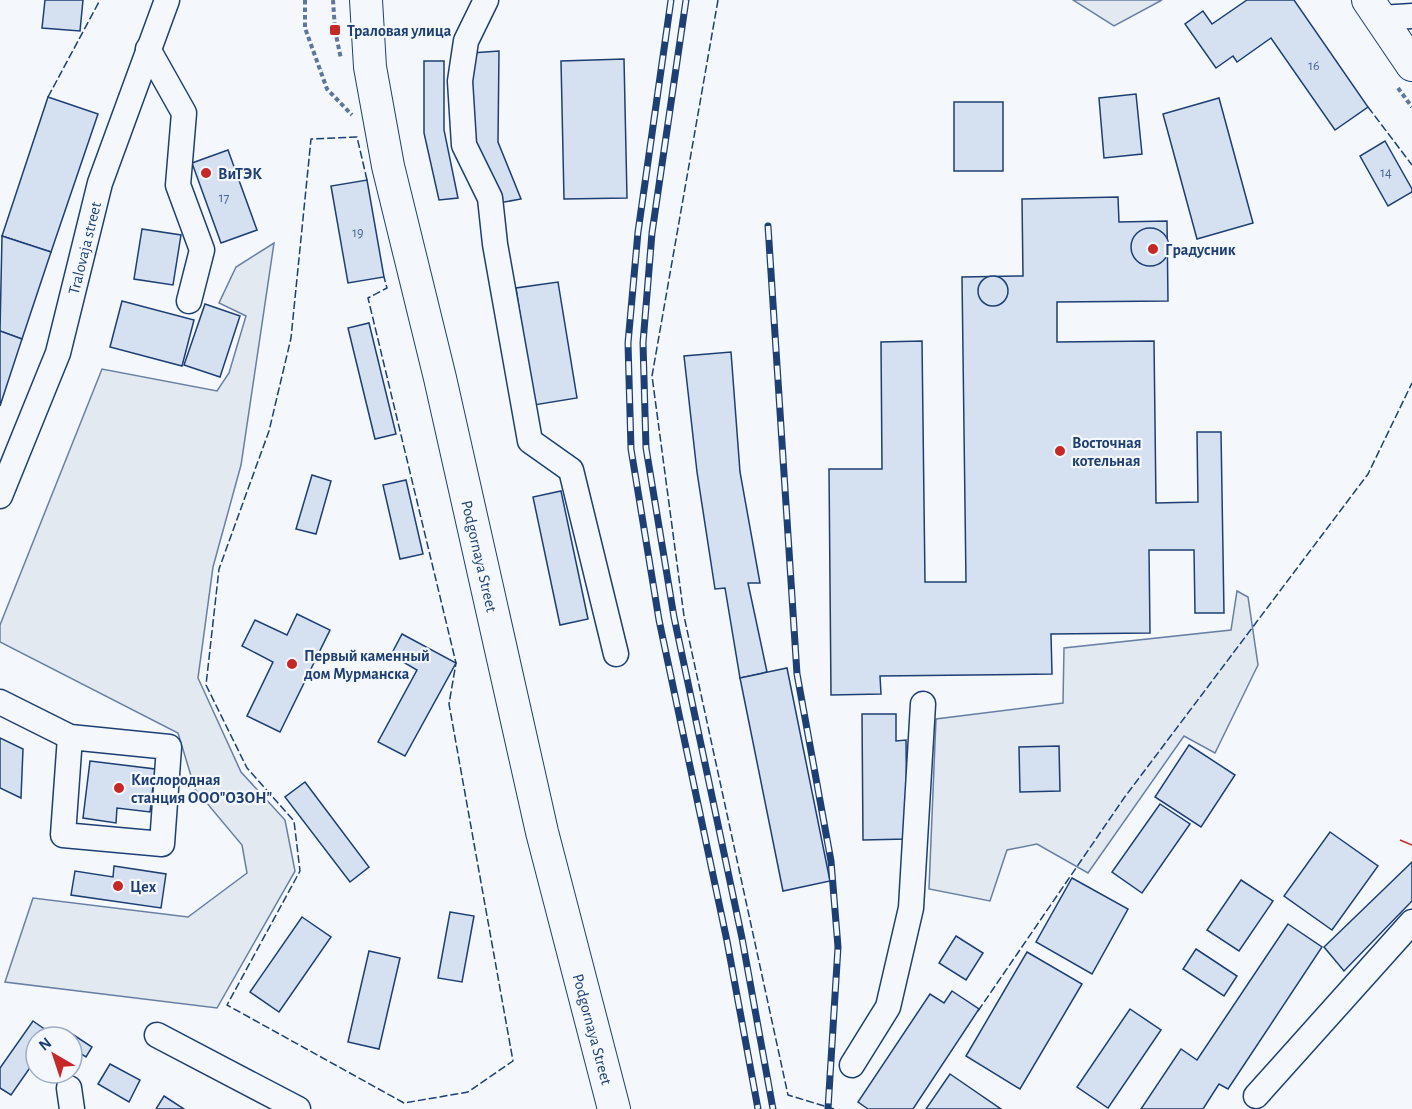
<svg xmlns="http://www.w3.org/2000/svg" width="1412" height="1109" font-family="'Alegreya Sans',sans-serif">
  <rect width="100%" height="100%" fill="#f4f7fb"/>
  <g fill="#e3e9f0" stroke="#687fa3" stroke-width="1.5">
    <polygon points="1073,0 1162,0 1114,26"/>
    <polygon points="274,243 241,465 213,567 198,678 241,772 285,820 295,871 217,1008 5,982 33,898 188,917 247,873 242,845 195,789 178,733 0,642 0,625 102,369 217,391 229,373 246,316 219,303 236,267"/>
    <polygon points="1237,591 1248,597 1258,665 1215,753 1184,736 1088,873 1037,844 1007,850 990,901 929,889 936,719 1063,703 1064,648 1231,630"/>
  </g>
  <g fill="#d5e0f0" stroke="#1d3f73" stroke-width="1.5">
    <polygon points="45,0 83,0 80,31 42,28"/>
    <polygon points="1247,0 1294,0 1368,107 1335,130 1271,38 1237,62 1233,56 1216,68 1185,24 1203,11 1212,24"/>
    <polygon points="499,51 498,142 521,199 499,203 475,142 471,53"/>
    <polygon points="624,59 627,198 564,199 561,61"/>
    <polygon points="424,61 444,61 444,130 458,198 439,200 424,133"/>
    <polygon points="1136,94 1142,154 1104,158 1099,98"/>
    <polygon points="48,97 98,114 51,252 2,236"/>
    <polygon points="1219,98 1253,223 1197,239 1163,114"/>
    <rect x="954" y="102" width="49" height="69"/>
    <polygon points="1385,141 1412,189 1412,192 1388,206 1360,156"/>
    <polygon points="228,150 257,230 221,243 192,163"/>
    <polygon points="367,180 384,277 348,283 331,186"/>
    <polygon points="1118,197 1119,222 1167,221 1168,301 1057,302 1057,342 1154,341 1156,503 1198,502 1197,432 1221,432 1224,613 1195,613 1194,550 1149,550 1150,633 1051,634 1052,674 880,676 881,694 831,695 829,469 882,469 881,342 922,341 925,582 966,582 962,277 1023,276 1022,199"/>
    <circle cx="1150" cy="247" r="19"/>
    <polygon points="142,229 181,235 173,285 134,279"/>
    <polygon points="2,236 51,252 22,339 0,331"/>
    <circle cx="993" cy="291" r="15"/>
    <polygon points="558,282 577,398 534,405 516,288"/>
    <polygon points="122,301 194,320 182,366 110,347"/>
    <polygon points="205,304 240,316 220,377 184,365"/>
    <polygon points="369,323 396,434 375,439 348,328"/>
    <polygon points="0,331 22,339 0,406"/>
    <polygon points="731,352 740,472 760,583 748,583 767,672 740,678 725,588 715,589 697,472 684,356"/>
    <polygon points="312,475 331,481 316,534 296,529"/>
    <polygon points="406,480 423,554 400,559 383,485"/>
    <polygon points="561,491 588,619 560,625 533,497"/>
    <polygon points="297,614 330,630 280,732 247,716 273,662 242,646 255,620 287,635"/>
    <polygon points="402,634 456,663 405,756 378,742 417,670 391,655"/>
    <polygon points="787,668 830,881 783,891 740,678"/>
    <polygon points="862,714 896,714 896,741 906,740 907,839 863,840"/>
    <polygon points="0,738 23,749 21,798 0,788"/>
    <polygon points="1189,745 1235,775 1201,827 1155,797"/>
    <polygon points="1059,746 1060,791 1020,792 1019,747"/>
    <polygon points="90,761 155,769 150,812 117,808 116,823 83,818"/>
    <polygon points="305,782 369,867 350,882 285,797"/>
    <polygon points="1160,804 1190,824 1142,893 1112,872"/>
    <polygon points="1330,832 1378,866 1332,930 1284,896"/>
    <polygon points="1412,862 1412,901 1344,971 1324,947"/>
    <polygon points="114,866 166,874 161,908 71,895 75,871 113,877"/>
    <polygon points="1072,878 1128,909 1092,974 1036,942"/>
    <polygon points="1241,880 1273,901 1239,951 1207,930"/>
    <polygon points="450,912 474,916 462,982 438,978"/>
    <polygon points="302,917 331,937 279,1012 250,992"/>
    <polygon points="1288,924 1322,947 1228,1089 1219,1084 1203,1109 1141,1109 1181,1049 1197,1060"/>
    <polygon points="956,936 983,953 966,980 939,963"/>
    <polygon points="1196,949 1237,976 1224,996 1183,969"/>
    <polygon points="369,951 400,958 379,1049 348,1042"/>
    <polygon points="1027,952 1082,984 1020,1089 966,1056"/>
    <polygon points="952,991 979,1009 913,1109 868,1109 858,1102 930,994 944,1003"/>
    <polygon points="1130,1009 1161,1030 1108,1108 1077,1087"/>
    <polygon points="33,1021 53,1035 36,1037 36,1059 11,1095 0,1088 0,1068"/>
    <polygon points="66,1030 92,1047 86,1057 72,1048 72,1037 62,1037"/>
    <polygon points="110,1064 140,1080 129,1102 98,1084"/>
    <polygon points="950,1074 1001,1109 926,1109"/>
    <polygon points="164,1096 184,1109 156,1109"/>
  </g>
  <g fill="none" stroke-linecap="round" stroke-linejoin="round">
    <defs>
      <g id="minor">
        <polyline points="486,0 466,41 460,81 464,145 490,198 495,244 530,441 571,470 616,654"/>
        <polyline points="1380,18 1412,16"/>
        <polyline points="148,49 184,113 178,185 202,250 189,301"/>
        <polyline points="0,496 58,353 100,183 167,0"/>
        <polyline points="0,702 70,737 169,747 162,844 63,835 70,737"/>
        <polyline points="157,1035 298,1109"/>
        <polyline points="852,1065 888,1007 911,908 923,704"/>
        <polyline points="69,1088 72,1109"/>
        <polyline points="1256,1096 1412,922"/>
      </g>
      <g id="major">
        <polyline points="366,0 370,67 388,166 440,378 542,832 614,1109"/>
        <polyline points="1368,0 1412,65"/>
      </g>
    </defs>
    <use href="#minor" stroke="#1d3f73" stroke-width="27"/>
    <use href="#major" stroke="#1d3f73" stroke-width="34"/>
    <g stroke="#5e769c" stroke-width="4" stroke-dasharray="4.5 3" stroke-linecap="butt">
      <polyline points="305,0 305,28 327,89 352,115"/>
      <polyline points="333,0 335,30 341,59"/>
      <polyline points="1398,88 1412,107"/>
    </g>
    <use href="#minor" stroke="#f4f7fb" stroke-width="24"/>
    <use href="#major" stroke="#f4f7fb" stroke-width="32"/>
    <defs>
      <g id="rail">
        <polyline points="671,0 638,232 628,343 631,449 659,620 727,941 758,1109"/>
        <polyline points="686,0 652,233 643,343 646,448 674,617 742,938 773,1109"/>
        <polyline points="768,226 797,674 831,861 838,947 828,1109"/>
      </g>
    </defs>
    <use href="#rail" stroke="#1d3f73" stroke-width="7"/>
    <use href="#rail" stroke="#f4f7fb" stroke-width="4.5" stroke-dasharray="14" stroke-linecap="butt"/>
    <g stroke="#1d3f73" stroke-width="1.5" stroke-dasharray="8 3" stroke-linecap="butt">
      <polyline points="718,0 652,376 684,616 788,1095 834,1109"/>
      <polyline points="48,97 100,0"/>
      <polyline points="1368,107 1412,165"/>
      <polyline points="367,180 357,137 311,139 291,338 269,431 219,569 206,685 247,768 294,821 300,871 227,1005 404,1103 468,1092 513,1061 449,704 456,663 368,298 387,288 384,277"/>
      <polyline points="978,1011 1124,798 1368,474 1412,383"/>
    </g>
    <polyline stroke="#c62828" stroke-width="1.5" stroke-dasharray="21 4.5 3 4.5" stroke-linecap="butt" points="1400,840 1412,845"/>
  </g>
  <g fill="#c62828" stroke="#f4f7fb" stroke-width="2">
    <rect x="329" y="24" width="12" height="12" rx="3"/>
    <circle cx="206" cy="173" r="6"/>
    <circle cx="1153" cy="249" r="6"/>
    <circle cx="1060" cy="451" r="6"/>
    <circle cx="292" cy="664" r="6"/>
    <circle cx="119" cy="788" r="6"/>
    <circle cx="118" cy="886" r="6"/>
  </g>
  <g text-anchor="middle" stroke-width="4.5" stroke-linejoin="round" paint-order="stroke">
    <g font-size="14" fill="#4b6792">
      <text x="1314" y="70">16</text>
      <text x="1386" y="177">14</text>
      <text x="224" y="202">17</text>
      <text x="358" y="237">19</text>
    </g>
    <g font-size="16" font-weight="bold" fill="#1d3f73" stroke="#f4f7fb" text-anchor="start">
      <text x="347" y="36">Траловая улица</text>
      <text x="218" y="179">ВиТЭК</text>
      <text x="1165" y="255">Градусник</text>
      <text x="1072" y="448">Восточная<tspan x="1072" dy="18">котельная</tspan></text>
      <text x="304" y="661">Первый каменный<tspan x="304" dy="18">дом Мурманска</tspan></text>
      <text x="131" y="785">Кислородная<tspan x="131" dy="18">станция ООО"ОЗОН"</tspan></text>
      <text x="130" y="892">Цех</text>
    </g>
    <g font-size="16" fill="#1d3f73" stroke="#f4f7fb">
      <text transform="translate(84 248) rotate(-76)" y="6">Tralovaja street</text>
      <text transform="translate(480 556) rotate(77)" y="6">Podgornaya Street</text>
      <text transform="translate(593 1029) rotate(75)" y="6">Podgornaya Street</text>
    </g>
  </g>
  <g transform="translate(54 1055) rotate(321)"><circle r="28" fill="#f4f7fb" stroke="#9eadc5" stroke-width="1.5"/>
  <path d="M0-4.5L10 22L0 15L-10 22Z" fill="#c62828"/>
  <text y="-9" font-size="16" font-weight="bold" text-anchor="middle" fill="#1d3f73">N</text>
  </g>
</svg>
